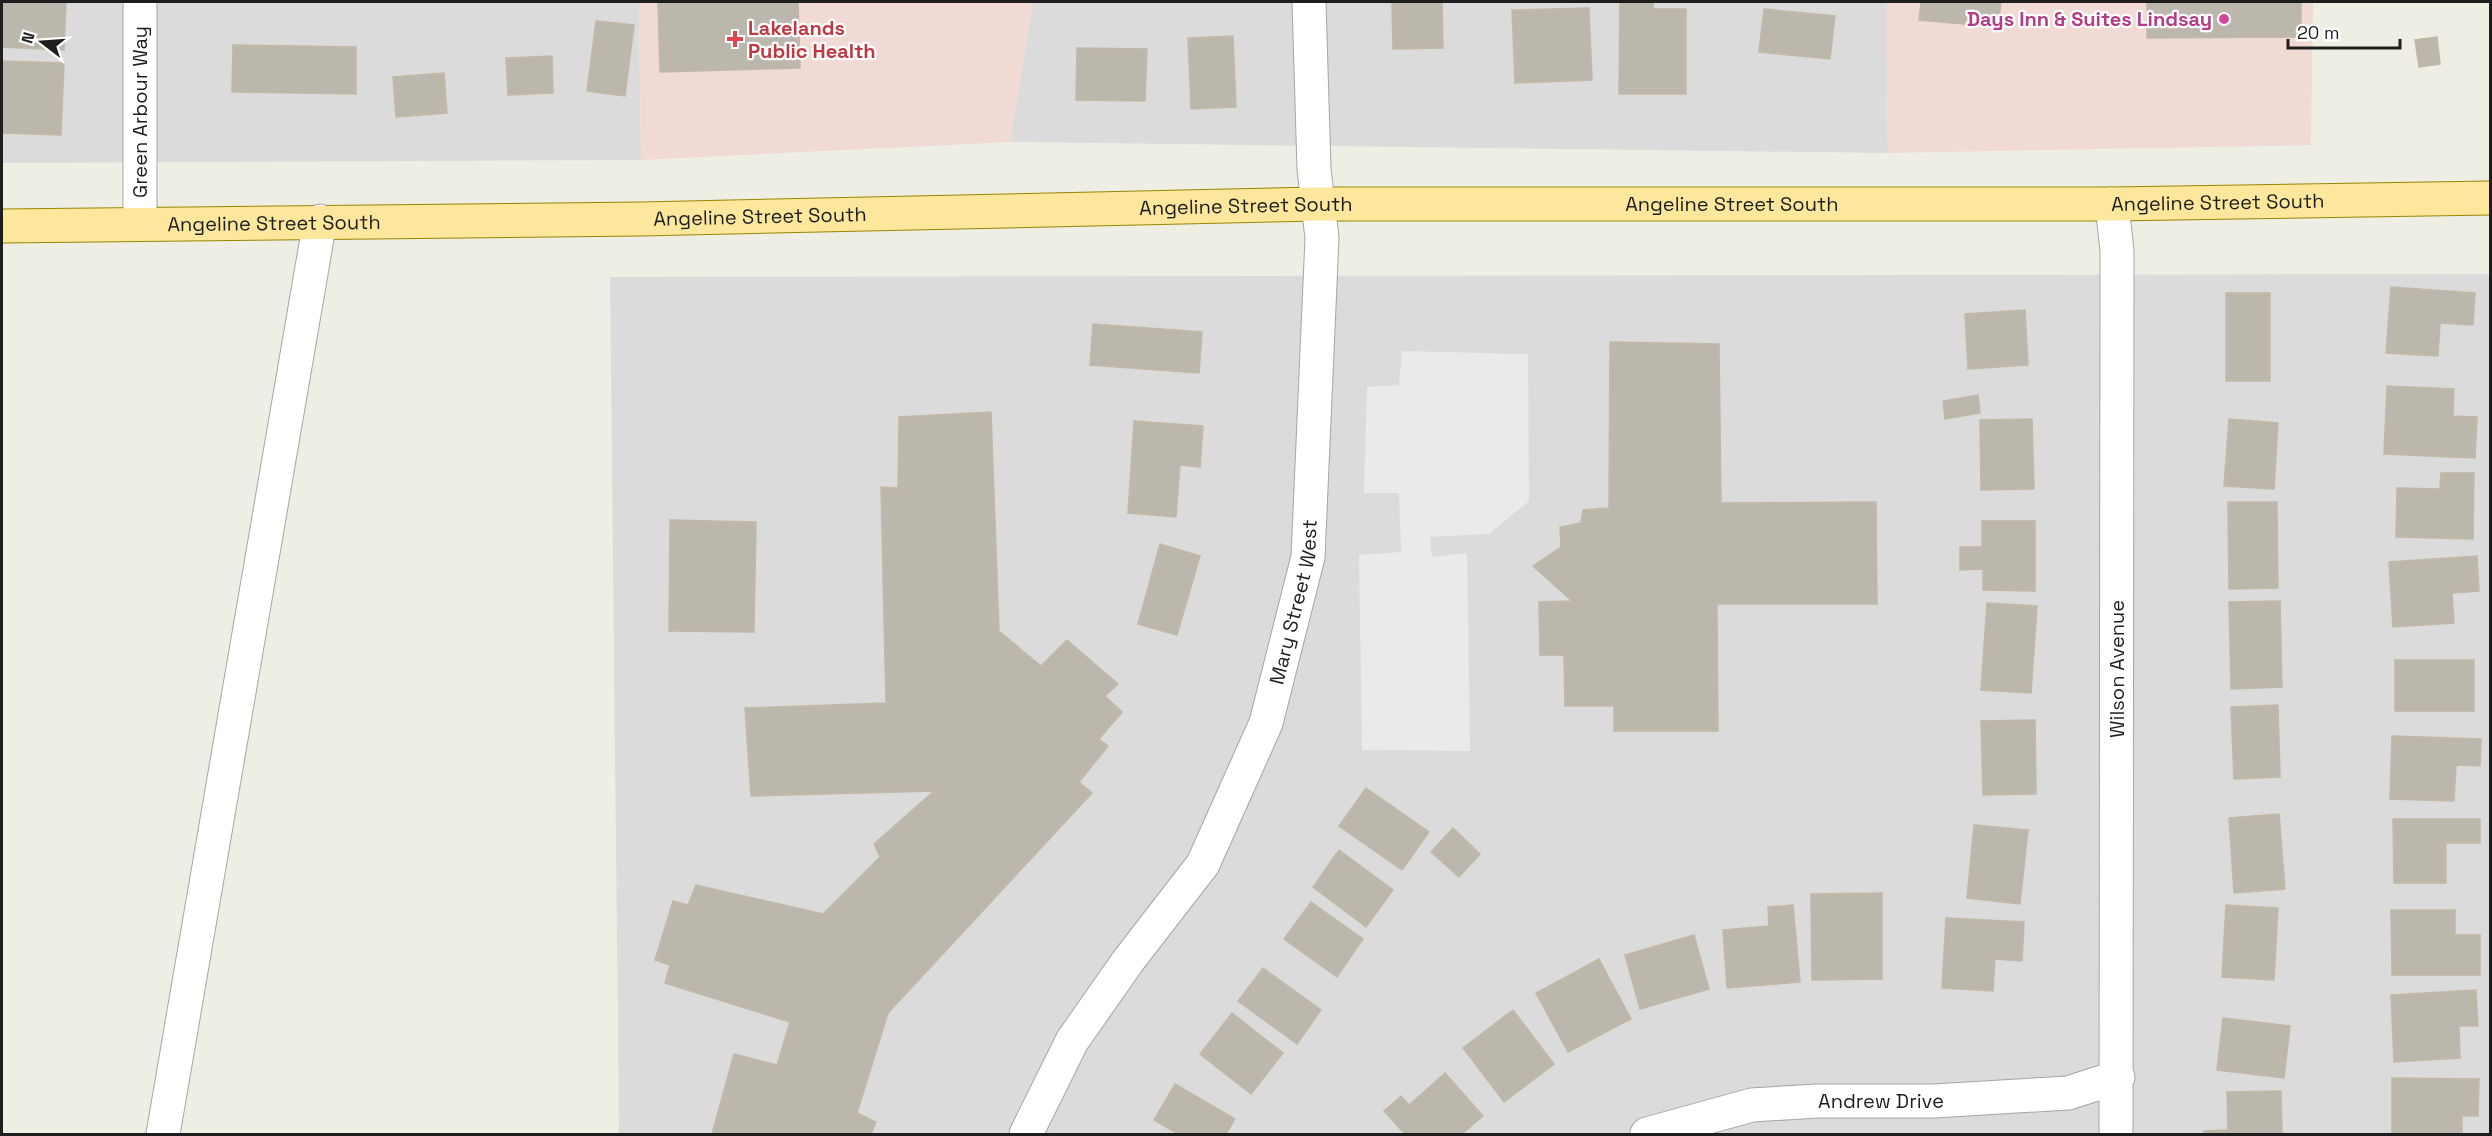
<svg xmlns="http://www.w3.org/2000/svg" width="2492" height="1136" font-family="'Space Grotesk',sans-serif">
  <rect width="100%" height="100%" fill="#efeee4"/>
  <g fill="#dcdbdb">
    <polygon points="2,2 639,2 641,160 2,163"/>
    <polygon points="1033,2 1886,2 1888,153 1010,142"/>
    <polygon points="2490,274 2490,1134 619,1134 610,277"/>
  </g>
  <g fill="#f0dad3">
    <polygon points="639,2 1033,2 1010,142 641,160"/>
    <polygon points="1886,2 2313,2 2311,145 1888,153"/>
  </g>
  <polygon fill="#eaeaea" points="1402,351 1528,354 1529,501 1489,534 1430,537 1432,557 1467,553 1470,751 1362,750 1359,555 1401,552 1399,493 1364,493 1367,387 1399,385"/>
  <g fill="#bcb7ad" stroke="#c1b8a6" stroke-width="1.5">
    <polygon points="2,2 66,2 64,50 2,47"/>
    <polygon points="658,2 798,2 800,68 660,72"/>
    <polygon points="1392,2 1442,2 1443,48 1393,49"/>
    <polygon points="1620,2 1653,2 1653,9 1686,9 1686,94 1619,94"/>
    <polygon points="1921,2 2001,2 1998,27 1919,20"/>
    <polygon points="2147,2 2301,2 2301,37 2147,38"/>
    <polygon points="1589,8 1592,80 1515,83 1512,10"/>
    <polygon points="1764,9 1835,16 1830,59 1759,52"/>
    <polygon points="596,21 634,25 625,96 587,91"/>
    <polygon points="1233,36 1236,107 1191,109 1188,38"/>
    <polygon points="2437,37 2440,64 2419,67 2415,40"/>
    <polygon points="233,45 356,47 356,94 232,92"/>
    <polygon points="1077,48 1147,49 1145,101 1076,100"/>
    <polygon points="552,56 553,93 508,95 506,58"/>
    <polygon points="2,61 64,63 61,135 2,133"/>
    <polygon points="444,73 447,113 396,117 393,77"/>
    <polygon points="2391,287 2475,293 2473,325 2440,323 2438,356 2386,353"/>
    <rect x="2226" y="293" width="44" height="88"/>
    <polygon points="2025,310 2028,365 1968,369 1965,314"/>
    <polygon points="1093,324 1202,332 1199,373 1090,365"/>
    <polygon points="1610,342 1719,344 1721,503 1876,502 1877,604 1717,604 1718,731 1614,731 1614,706 1565,706 1564,655 1540,655 1539,602 1572,601 1533,566 1561,547 1560,527 1581,523 1583,510 1609,508"/>
    <polygon points="2387,386 2454,389 2453,416 2477,417 2475,458 2384,454"/>
    <polygon points="1978,395 1980,413 1945,419 1943,401"/>
    <polygon points="991,412 999,631 1041,666 1067,640 1118,684 1105,696 1122,712 1099,739 1108,746 1079,782 1092,793 888,1013 857,1113 876,1122 871,1134 712,1134 734,1054 777,1065 790,1022 665,983 670,965 655,960 673,901 688,905 696,885 823,914 880,857 874,844 934,791 751,796 745,708 886,703 881,487 898,488 899,417"/>
    <polygon points="2032,419 2034,489 1981,490 1980,420"/>
    <polygon points="2229,419 2278,423 2274,489 2224,486"/>
    <polygon points="1134,421 1203,426 1200,467 1180,465 1176,517 1128,513"/>
    <polygon points="2441,473 2474,473 2473,539 2396,537 2397,488 2440,489"/>
    <polygon points="2228,502 2277,502 2278,588 2229,589"/>
    <polygon points="670,520 756,522 754,632 669,631"/>
    <polygon points="1982,521 2035,521 2035,591 1983,590 1983,569 1960,570 1960,547 1982,547"/>
    <polygon points="1160,544 1200,556 1177,635 1138,624"/>
    <polygon points="2477,556 2479,591 2452,593 2454,623 2393,627 2389,562"/>
    <polygon points="2280,601 2282,687 2231,689 2229,602"/>
    <polygon points="1987,603 2037,606 2031,693 1981,690"/>
    <rect x="2395" y="660" width="79" height="51"/>
    <polygon points="2278,705 2280,777 2234,779 2231,707"/>
    <polygon points="2035,720 2036,794 1983,795 1981,721"/>
    <polygon points="2392,736 2481,739 2480,766 2456,765 2454,801 2390,799"/>
    <polygon points="1366,788 1429,832 1402,870 1339,826"/>
    <polygon points="2279,814 2285,889 2234,893 2229,818"/>
    <polygon points="2393,819 2480,819 2480,843 2446,843 2446,883 2394,883"/>
    <polygon points="1974,825 2028,830 2020,904 1967,898"/>
    <polygon points="1453,828 1480,854 1459,877 1431,852"/>
    <polygon points="1339,850 1393,890 1366,927 1313,887"/>
    <polygon points="1882,893 1882,979 1812,980 1811,894"/>
    <polygon points="1311,902 1363,939 1337,977 1284,939"/>
    <polygon points="1793,905 1800,982 1727,988 1723,930 1769,926 1768,907"/>
    <polygon points="2226,905 2278,908 2274,980 2222,977"/>
    <polygon points="2391,910 2455,910 2455,935 2480,935 2480,975 2392,975"/>
    <polygon points="1946,918 2024,922 2022,961 1995,959 1993,991 1942,988"/>
    <polygon points="1694,935 1709,989 1640,1009 1625,955"/>
    <polygon points="1599,959 1631,1019 1568,1052 1536,993"/>
    <polygon points="1263,968 1321,1010 1297,1044 1238,1001"/>
    <polygon points="2476,990 2478,1026 2459,1026 2460,1058 2394,1062 2391,995"/>
    <polygon points="1513,1010 1554,1064 1504,1102 1463,1048"/>
    <polygon points="1232,1013 1283,1053 1251,1094 1200,1054"/>
    <polygon points="2223,1018 2290,1026 2284,1078 2217,1070"/>
    <polygon points="1445,1073 1483,1116 1462,1134 1405,1134 1384,1111 1401,1096 1409,1105"/>
    <polygon points="2392,1078 2479,1079 2478,1116 2462,1116 2462,1134 2392,1134"/>
    <polygon points="1175,1084 1235,1119 1226,1134 1178,1134 1154,1120"/>
    <polygon points="2281,1091 2282,1134 2204,1134 2204,1131 2228,1130 2227,1092"/>
  </g>
  <g fill="none" stroke-linecap="round" stroke-linejoin="round">
    <defs>
      <g id="minor">
        <polyline points="140,2 140,223"/>
        <polyline points="2112,204 2117,251 2116,1134"/>
        <polyline points="163,1134 320,221"/>
        <path id="s1" d="M1026,1134L1072,1041L1128,961L1203,864L1266,723L1308,557L1322,238L1314,169L1309,2"/>
        <path id="s2" d="M1647,1134L1752,1105L1817,1101H1934L2068,1093L2118,1077"/>
      </g>
      <g id="major">
        <path id="s3" d="M2,226L641,219L1318,204H2112L2490,198"/>
      </g>
    </defs>
    <use href="#minor" stroke="#a5a5a5" stroke-width="35"/>
    <use href="#major" stroke="#988600" stroke-width="35"/>
    <use href="#minor" stroke="#fff" stroke-width="33"/>
    <use href="#major" stroke="#fce79c" stroke-width="33"/>
  </g>
  <circle fill="#d1479c" stroke="#fff" stroke-width="2" cx="2224" cy="19" r="6"/>
  <path fill="#e0444e" stroke="#fff" stroke-width="2" d="M732 30h6v6h6v6h-6v6h-6v-6h-6v-6h6z"/>
  <g text-anchor="middle" stroke-width="4.5" stroke-linejoin="round" paint-order="stroke">
    <g font-size="20" font-weight="bold" fill="#b23c85" stroke="#fff" text-anchor="end">
      <text x="2212" y="26">Days Inn &amp; Suites Lindsay</text>
    </g>
    <g font-size="20" font-weight="bold" fill="#be3a42" stroke="#fff" text-anchor="start">
      <text x="748" y="35">Lakelands<tspan x="748" dy="23">Public Health</tspan></text>
    </g>
    <g font-size="20" fill="#1e1e1e" stroke="#fff">
      <text transform="translate(140 112) rotate(-90)" y="7">Green Arbour Way</text>
      <text dy="7" stroke="none"><textPath href="#s3" startOffset="2216">Angeline Street South</textPath></text>
      <text dy="7" stroke="none"><textPath href="#s3" startOffset="1730">Angeline Street South</textPath></text>
      <text dy="7" stroke="none"><textPath href="#s3" startOffset="1244">Angeline Street South</textPath></text>
      <text dy="7" stroke="none"><textPath href="#s3" startOffset="758">Angeline Street South</textPath></text>
      <text dy="7" stroke="none"><textPath href="#s3" startOffset="272">Angeline Street South</textPath></text>
      <text dy="7" stroke="none"><textPath href="#s1" startOffset="603">Mary Street West</textPath></text>
      <text transform="translate(2117 669) rotate(-90)" y="7">Wilson Avenue</text>
      <text dy="7" stroke="none"><textPath href="#s2" startOffset="238">Andrew Drive</textPath></text>
    </g>
  </g>
  <rect width="2492" height="1136" fill="none" stroke="#1e1e1e" stroke-width="6"/>
  <g transform="translate(42 42) rotate(287)" stroke="#ffffff" stroke-width="4.5" paint-order="stroke">
  <path d="M0-4.5L10 22L0 15L-10 22Z" fill="#1e1e1e"/>
  <text y="-9" font-size="16" font-weight="bold" text-anchor="middle" fill="#1e1e1e">N</text>
  </g>
  <path d="M2288 39v9h112v-9" fill="none" stroke="#1e1e1e" stroke-width="3"/>
  <text x="2297" y="39" font-size="18" fill="#1e1e1e" stroke="#ffffff" stroke-width="4.5" paint-order="stroke">20 m</text>
</svg>
